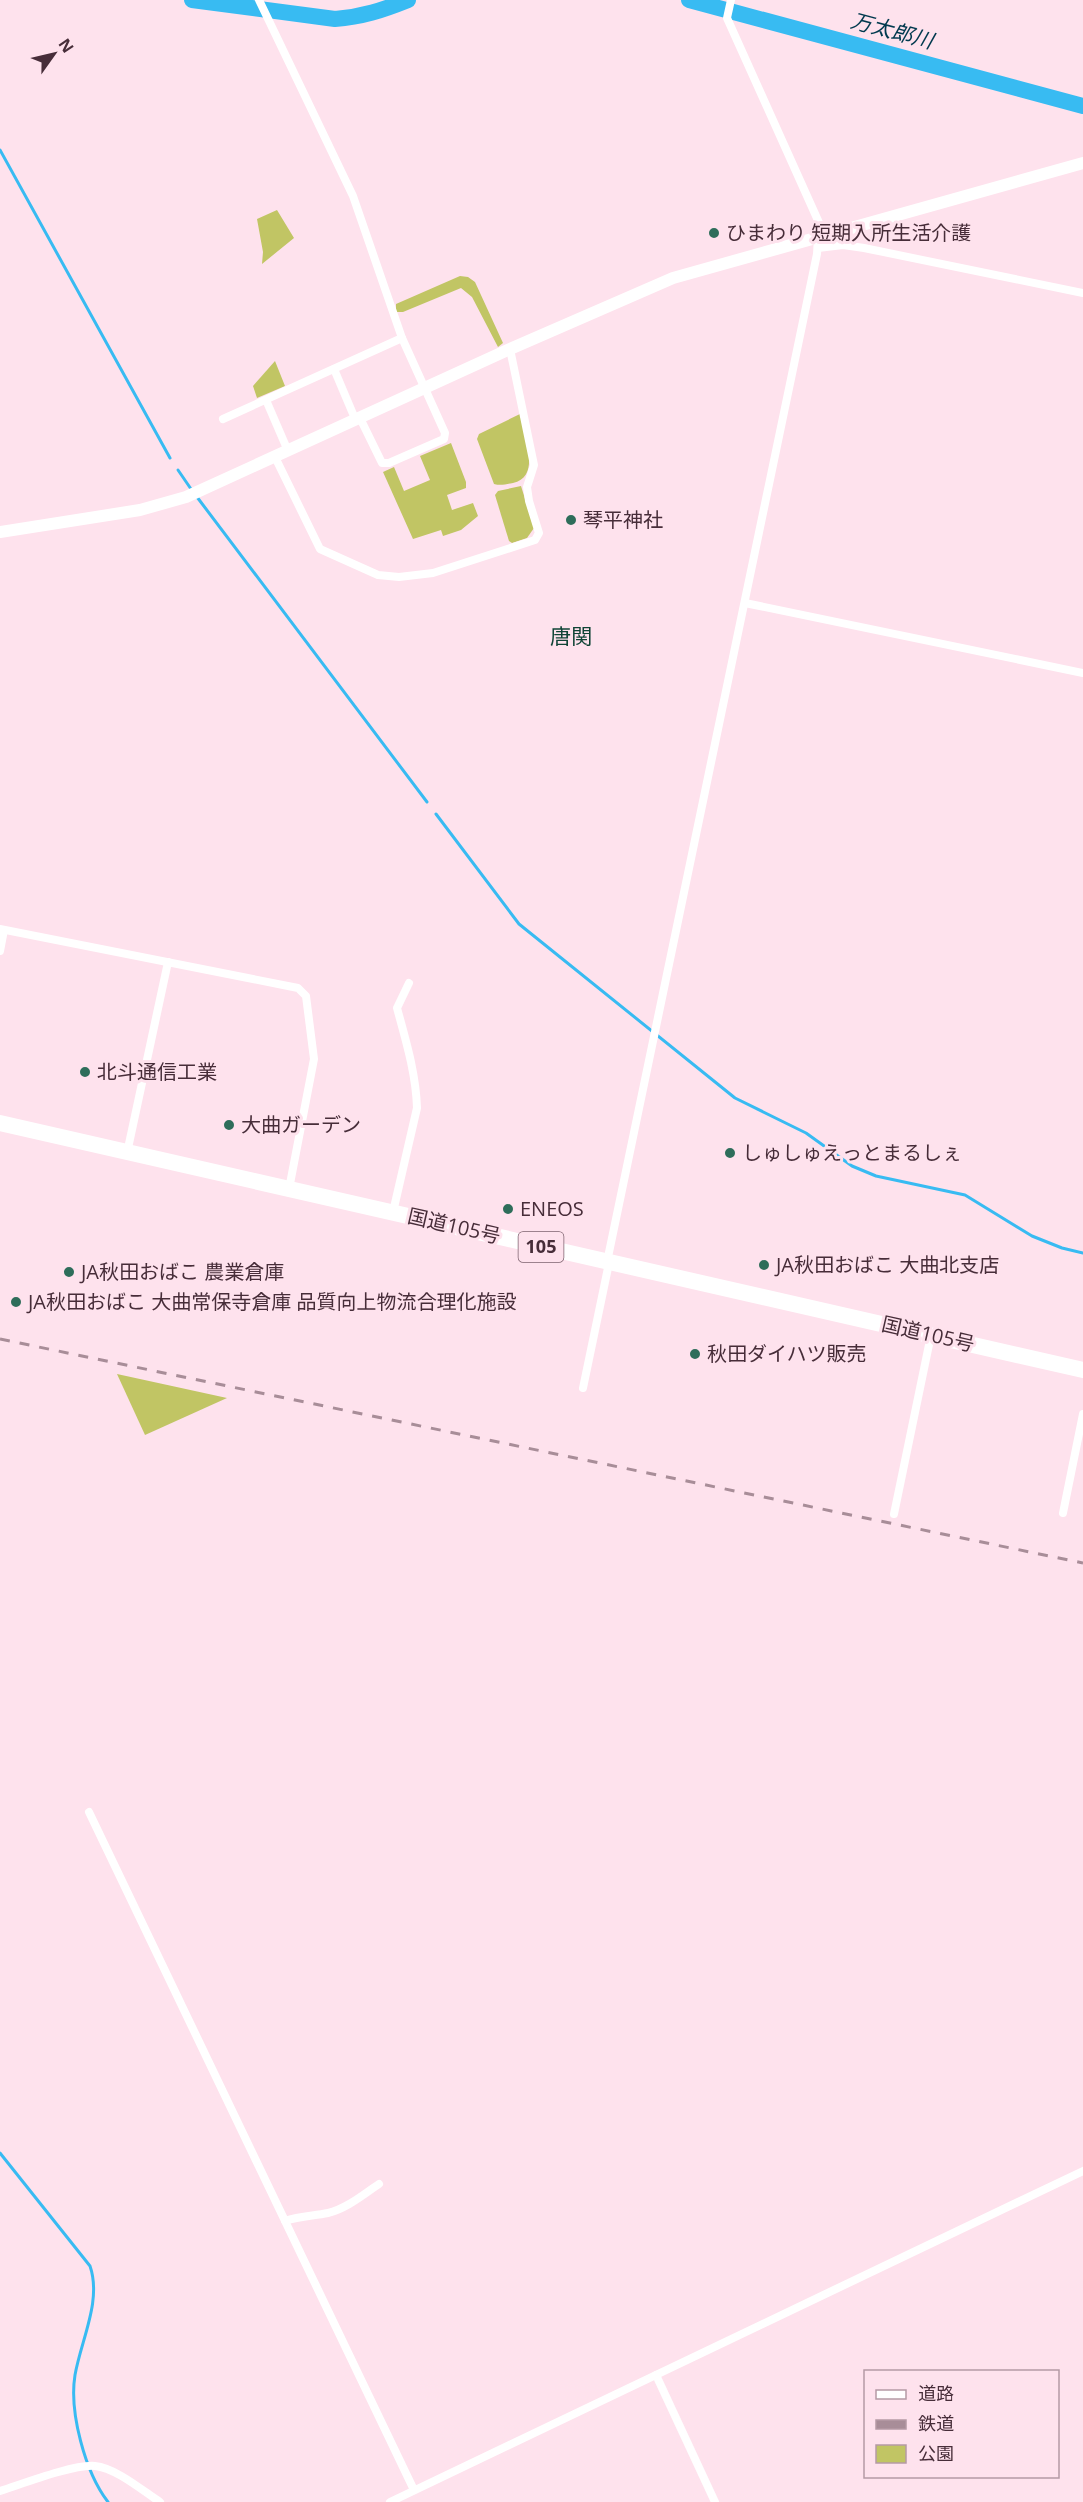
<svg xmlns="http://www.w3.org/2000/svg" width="1083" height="2502" font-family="'Open Sans','Noto Sans JP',sans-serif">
  <rect width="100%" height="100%" fill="#fee2ed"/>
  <g fill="#c1c564">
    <polygon points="277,210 294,238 262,264 263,252 257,219"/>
    <polygon points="460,276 468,277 475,282 503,343 498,347 472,297 461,288 403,312 396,312 396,304"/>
    <polygon points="275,361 285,386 257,398 253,386"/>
    <path d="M520,414C524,435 542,477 513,483C506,484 501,486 494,484L477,439L479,434Z"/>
    <polygon points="451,443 466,482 466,488 447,495 452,510 473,503 478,516 461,530 443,536 441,530 413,539 383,472 394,467 404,491 430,480 420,456"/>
    <polygon points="521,486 534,528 527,538 512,543 509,541 495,495 498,491"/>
    <polygon points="117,1374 227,1398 145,1435"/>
  </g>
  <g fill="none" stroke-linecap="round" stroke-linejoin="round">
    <g stroke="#38bbf2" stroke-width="3">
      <polyline points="0,150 170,458"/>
      <polyline points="178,470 191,489"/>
      <polyline points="197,497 427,802"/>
      <polyline points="436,814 519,924 735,1098 806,1133 852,1166 876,1176 965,1195 1032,1236 1062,1248 1083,1253"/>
      <path d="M0,2153L90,2266C102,2301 81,2340 75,2375C69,2412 85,2472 108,2502"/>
    </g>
    <g stroke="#38bbf2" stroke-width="16">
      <path d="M192,0L335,19C362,17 383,10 408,0"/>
      <polyline points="689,0 1083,106"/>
    </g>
    <g stroke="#fff" stroke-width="8">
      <polyline points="259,0 353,196 402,338 445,433 444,439 389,463 382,463 360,418"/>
      <polyline points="731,0 727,18 825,236"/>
      <polyline points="818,248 843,245 864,248 1083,293"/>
      <polyline points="334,369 356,421"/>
      <polyline points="266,400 288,451"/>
      <polyline points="223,419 402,338"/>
      <polyline points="275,457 320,549 378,575 399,577 433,573 535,540 539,533 529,501 527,487 534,465 510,349"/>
      <polyline points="745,603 1083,673"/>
      <polyline points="0,929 298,988 306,996 314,1059 289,1189"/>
      <polyline points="0,951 4,930"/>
      <polyline points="127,1153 168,962"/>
      <path d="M393,1212L417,1108C416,1074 406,1041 397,1008L409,983"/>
      <polyline points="607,1262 817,254 818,238"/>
      <polyline points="583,1388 609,1263"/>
      <polyline points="1063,1513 1083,1414"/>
      <polyline points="894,1514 931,1335"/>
      <polyline points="89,1812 414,2490"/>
      <path d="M285,2221C300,2216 313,2216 328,2213C346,2209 364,2194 379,2184"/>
      <polyline points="656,2375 715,2502"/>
      <path d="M0,2491C22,2484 74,2464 95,2466C116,2468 143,2491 160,2502"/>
      <polyline points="390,2502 1083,2171"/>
    </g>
    <polyline stroke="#fff" stroke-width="12" points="0,532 140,510 186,497 510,349 673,278 1083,163"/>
    <polyline stroke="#fff" stroke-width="16" points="0,1123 1083,1370"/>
    <polyline stroke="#a88d98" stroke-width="3" stroke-dasharray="10 10" stroke-linecap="butt" points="0,1339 1083,1563"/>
  </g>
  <g fill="#2e6d5a" stroke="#fee2ed" stroke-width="2">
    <circle cx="714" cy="233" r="6"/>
    <circle cx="571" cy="520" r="6"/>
    <circle cx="85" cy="1072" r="6"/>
    <circle cx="229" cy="1125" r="6"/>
    <circle cx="730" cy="1153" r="6"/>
    <circle cx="508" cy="1209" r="6"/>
    <circle cx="764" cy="1265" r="6"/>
    <circle cx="69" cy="1272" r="6"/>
    <circle cx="16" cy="1302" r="6"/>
    <circle cx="695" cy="1354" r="6"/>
  </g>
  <g text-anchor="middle" stroke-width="6" stroke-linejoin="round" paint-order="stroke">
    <rect fill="#fee2ed" stroke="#7e636f" stroke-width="1.5" x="518.5" y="1232" width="45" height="30" rx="4.5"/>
    <g font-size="18" font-weight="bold" fill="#472d39">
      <text x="541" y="1253">105</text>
    </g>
    <g font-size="20" fill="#472d39" stroke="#fee2ed" text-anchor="start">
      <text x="726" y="240">ひまわり 短期入所生活介護</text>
      <text x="583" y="527">琴平神社</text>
      <text x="97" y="1079">北斗通信工業</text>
      <text x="241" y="1132">大曲ガーデン</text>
      <text x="742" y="1160">しゅしゅえっとまるしぇ</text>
      <text x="520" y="1216">ENEOS</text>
      <text x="776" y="1272">JA秋田おばこ 大曲北支店</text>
      <text x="81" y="1279">JA秋田おばこ 農業倉庫</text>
      <text x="28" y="1309">JA秋田おばこ 大曲常保寺倉庫 品質向上物流合理化施設</text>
      <text x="707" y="1361">秋田ダイハツ販売</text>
    </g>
    <g font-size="20" fill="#472d39" stroke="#fee2ed">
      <text transform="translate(454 1226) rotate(13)" y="7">国道105号</text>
      <text transform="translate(928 1334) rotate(13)" y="7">国道105号</text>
    </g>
    <g font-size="21" font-style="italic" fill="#00394e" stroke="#fee2ed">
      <text transform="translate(892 31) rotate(15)" y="7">万太郎川</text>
    </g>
    <g font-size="21" fill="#104436" stroke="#fee2ed">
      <text x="571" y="644">唐関</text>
    </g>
  </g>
  <rect x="864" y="2370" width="195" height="108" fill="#fee2ed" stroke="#b59aa5" stroke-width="1.5"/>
  <rect x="876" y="2390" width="30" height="9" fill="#ffffff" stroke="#b59aa5" stroke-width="1.5"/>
  <text x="918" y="2400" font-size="18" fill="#472d39">道路</text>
  <rect x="876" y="2420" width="30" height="9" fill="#a88d98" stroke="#b59aa5" stroke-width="1.5"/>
  <text x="918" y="2430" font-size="18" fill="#472d39">鉄道</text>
  <rect x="876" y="2445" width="30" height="18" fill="#c1c564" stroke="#b59aa5" stroke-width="1.5"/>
  <text x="918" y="2460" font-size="18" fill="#472d39">公園</text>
  <g transform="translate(54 54) rotate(56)" stroke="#fee2ed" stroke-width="4.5" paint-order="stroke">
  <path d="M0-4.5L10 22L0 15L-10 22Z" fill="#472d39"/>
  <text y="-9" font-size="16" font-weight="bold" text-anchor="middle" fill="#472d39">N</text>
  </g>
</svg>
